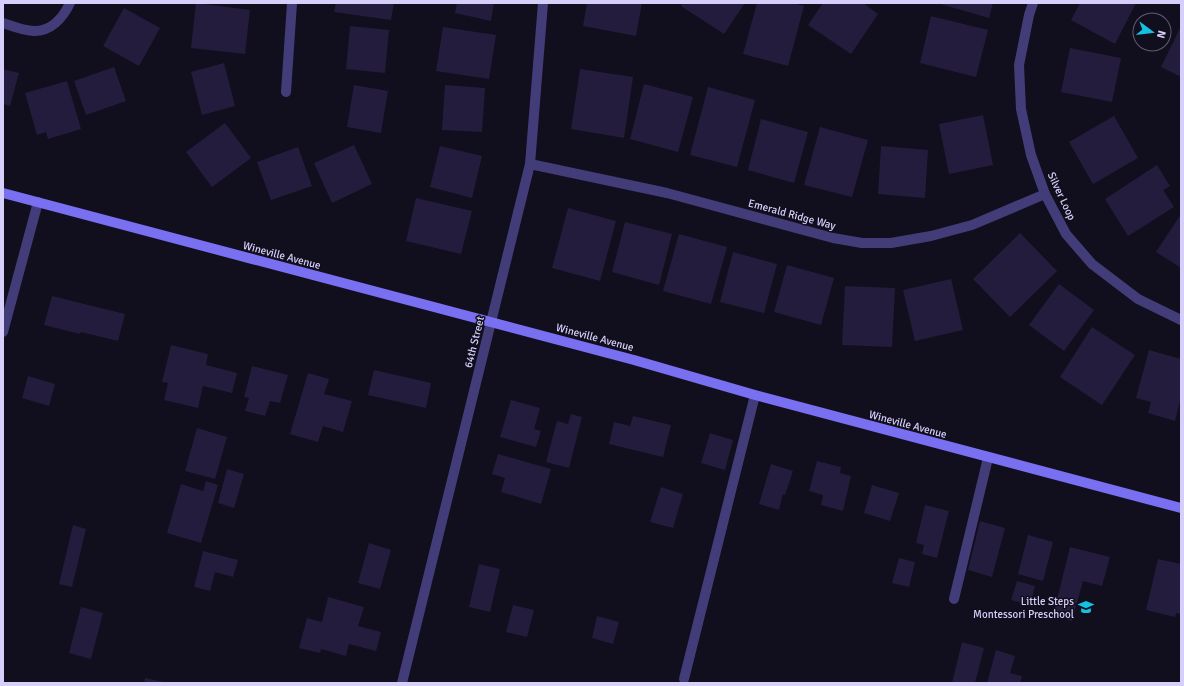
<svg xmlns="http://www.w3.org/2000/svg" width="1184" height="686" font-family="Signika,sans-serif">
  <rect width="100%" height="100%" fill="#110e1d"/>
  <g fill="#241c3c">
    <polygon points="196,3 250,10 245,54 191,48"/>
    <polygon points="336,3 394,3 391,20 334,12"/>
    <polygon points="457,3 494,3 491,21 455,13"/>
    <polygon points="587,3 642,3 636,36 583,26"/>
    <polygon points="683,3 745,3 724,34 681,6"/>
    <polygon points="757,3 792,3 804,6 788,66 743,54"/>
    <polygon points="823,3 863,3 878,14 851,54 808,25"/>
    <polygon points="937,3 993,3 989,18"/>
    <polygon points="1080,3 1136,3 1115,44 1071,20"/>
    <polygon points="124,8 160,28 139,66 103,46"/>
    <polygon points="931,16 988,30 976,77 920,63"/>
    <polygon points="350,26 389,30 385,73 346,69"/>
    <polygon points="1181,26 1181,77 1161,67"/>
    <polygon points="443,27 496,35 489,79 436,71"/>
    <polygon points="1070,48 1121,58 1112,102 1061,92"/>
    <polygon points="224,63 235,106 202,115 191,72"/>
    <polygon points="114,67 126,101 86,115 74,81"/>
    <polygon points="3,69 19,73 10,106 3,104"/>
    <polygon points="580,69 633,77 624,138 571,129"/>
    <polygon points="67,81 81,129 48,139 46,132 37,135 25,93"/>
    <polygon points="644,84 693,97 678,152 630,139"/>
    <polygon points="354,85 388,91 381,133 347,127"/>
    <polygon points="445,85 485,88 482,132 442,130"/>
    <polygon points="708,87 755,100 737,167 690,155"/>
    <polygon points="983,115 993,165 949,174 939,124"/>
    <polygon points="1114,116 1138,158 1093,184 1069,142"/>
    <polygon points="761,119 808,132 794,183 748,170"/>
    <polygon points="225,123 251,158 212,187 186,152"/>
    <polygon points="820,127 868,140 852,197 804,185"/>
    <polygon points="354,145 372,184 332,203 314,163"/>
    <polygon points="440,146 482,156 472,198 430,187"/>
    <polygon points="881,146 928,150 925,198 878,194"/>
    <polygon points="298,147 312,186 271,200 257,162"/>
    <polygon points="1157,165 1170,186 1163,190 1174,207 1128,236 1105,199"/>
    <polygon points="416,198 472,211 461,254 406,241"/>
    <polygon points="568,208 616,221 600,281 552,268"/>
    <polygon points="1181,214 1181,268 1156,252"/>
    <polygon points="625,222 672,234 659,285 612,272"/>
    <polygon points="1020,233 1057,271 1010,317 973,279"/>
    <polygon points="679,234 727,247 711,304 663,291"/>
    <polygon points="733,252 777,264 764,313 720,302"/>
    <polygon points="787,265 834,278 821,325 774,312"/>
    <polygon points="951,279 963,330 915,341 903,290"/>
    <polygon points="1059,284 1094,310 1064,351 1029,325"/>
    <polygon points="845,286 895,288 892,347 842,345"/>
    <polygon points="52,296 125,314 118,341 81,332 80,334 44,325"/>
    <polygon points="1092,327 1135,355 1102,405 1060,377"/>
    <polygon points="171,345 208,354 206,365 237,373 232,393 203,386 198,408 164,400 168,383 162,382"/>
    <polygon points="1149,350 1181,359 1181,397 1175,421 1148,413 1151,402 1136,398"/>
    <polygon points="252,366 288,375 280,403 270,401 265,416 245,411 249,398 244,397"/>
    <polygon points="374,370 431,383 426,408 368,395"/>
    <polygon points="308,373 329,379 324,394 352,401 343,432 323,426 318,442 290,434"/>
    <polygon points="28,376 55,384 49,406 22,398"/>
    <polygon points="511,400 540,408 534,429 541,431 536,447 500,437"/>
    <polygon points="571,414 582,417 569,468 546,462 557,421 568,424"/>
    <polygon points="633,416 671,425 663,457 609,444 614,422 630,426"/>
    <polygon points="197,428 227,437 215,479 185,471"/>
    <polygon points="710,433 733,440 725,470 701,463"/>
    <polygon points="498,454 551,469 541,504 501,492 505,478 492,474"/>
    <polygon points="817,461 841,467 840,473 851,476 843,511 821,505 823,495 809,491"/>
    <polygon points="771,464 793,471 785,495 783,494 779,510 759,504"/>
    <polygon points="227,469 244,474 234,508 218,503"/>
    <polygon points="206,481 218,485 201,543 167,533 181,484 203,491"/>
    <polygon points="872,485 899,493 890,521 864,513"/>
    <polygon points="661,487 683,494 673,528 650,522"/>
    <polygon points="925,505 949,511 937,558 922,554 924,545 916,543"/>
    <polygon points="980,521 1005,528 992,577 968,570"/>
    <polygon points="73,525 86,529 72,587 59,584"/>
    <polygon points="1028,535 1053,542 1043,581 1018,574"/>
    <polygon points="369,543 391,550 380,589 358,583"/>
    <polygon points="1070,547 1110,557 1102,586 1083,581 1072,621 1053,616"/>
    <polygon points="203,551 238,560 233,577 215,572 210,591 194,587"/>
    <polygon points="899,558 915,562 909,587 892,583"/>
    <polygon points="1158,559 1181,564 1181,614 1176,613 1175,617 1146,610"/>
    <polygon points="479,564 500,569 490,612 469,607"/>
    <polygon points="1017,581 1035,586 1030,605 1011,600"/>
    <polygon points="328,597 364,607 358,626 381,632 376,651 349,644 346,656 321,649 320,653 299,648 307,618 322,622"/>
    <polygon points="513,605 534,610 527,637 506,632"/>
    <polygon points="81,607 103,613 91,659 69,653"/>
    <polygon points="597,616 619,622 613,644 592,638"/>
    <polygon points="962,642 984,648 975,683 952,683"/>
    <polygon points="996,650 1015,656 1010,673 1022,676 1020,683 987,683"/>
    <polygon points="145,678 164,682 164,683 144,683"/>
  </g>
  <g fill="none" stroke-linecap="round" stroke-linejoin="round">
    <g stroke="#423d78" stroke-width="10">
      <polyline points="3,332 38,202"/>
      <polyline points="954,599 988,458"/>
      <polyline points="684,679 755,395"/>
    </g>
    <g stroke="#423d78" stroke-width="10">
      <polyline points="1033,3 1029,15 1019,65 1021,109 1031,155 1045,194 1066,234 1092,264 1138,299 1181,320"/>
      <path d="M3,23C12,26 24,31 34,31C51,31 63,18 70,3"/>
      <polyline points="286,92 292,3"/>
      <polyline points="530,164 667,193 833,238 862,243 891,243 931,236 972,225 1045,194"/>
      <polyline points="402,683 530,164 543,3"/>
    </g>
    <polyline stroke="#796ff1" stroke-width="10" points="3,193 634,360 755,395 1181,508"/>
  </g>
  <defs>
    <symbol id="school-bare" viewBox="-9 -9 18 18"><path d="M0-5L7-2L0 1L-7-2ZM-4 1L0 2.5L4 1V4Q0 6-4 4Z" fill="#15c1e0" stroke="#110e1d" stroke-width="2.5" paint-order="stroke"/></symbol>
  </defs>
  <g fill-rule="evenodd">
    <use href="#school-bare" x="1075" y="596" width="22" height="22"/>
  </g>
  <g text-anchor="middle" stroke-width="3" stroke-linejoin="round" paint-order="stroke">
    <g font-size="11" fill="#d6cffa" stroke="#110e1d">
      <text transform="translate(1062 196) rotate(65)" y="4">Silver Loop</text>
      <text transform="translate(792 214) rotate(15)" y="4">Emerald Ridge Way</text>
      <text transform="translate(282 255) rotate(15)" y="4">Wineville Avenue</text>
      <text transform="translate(595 337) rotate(15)" y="4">Wineville Avenue</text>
      <text transform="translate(474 342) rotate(-76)" y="4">64th Street</text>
      <text transform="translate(908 424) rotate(15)" y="4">Wineville Avenue</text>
    </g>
    <g font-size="11" fill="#d6cffa" stroke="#110e1d" text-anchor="end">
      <text x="1074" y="605">Little Steps<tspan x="1074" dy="13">Montessori Preschool</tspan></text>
    </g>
  </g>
  <rect width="1184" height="686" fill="none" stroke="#d6cffa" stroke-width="8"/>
  <g transform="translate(1152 32) rotate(105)"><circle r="19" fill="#110e1d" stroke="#605b75"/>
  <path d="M0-3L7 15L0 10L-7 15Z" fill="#15c1e0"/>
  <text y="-6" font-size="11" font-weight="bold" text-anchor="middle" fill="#d6cffa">N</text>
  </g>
</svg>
